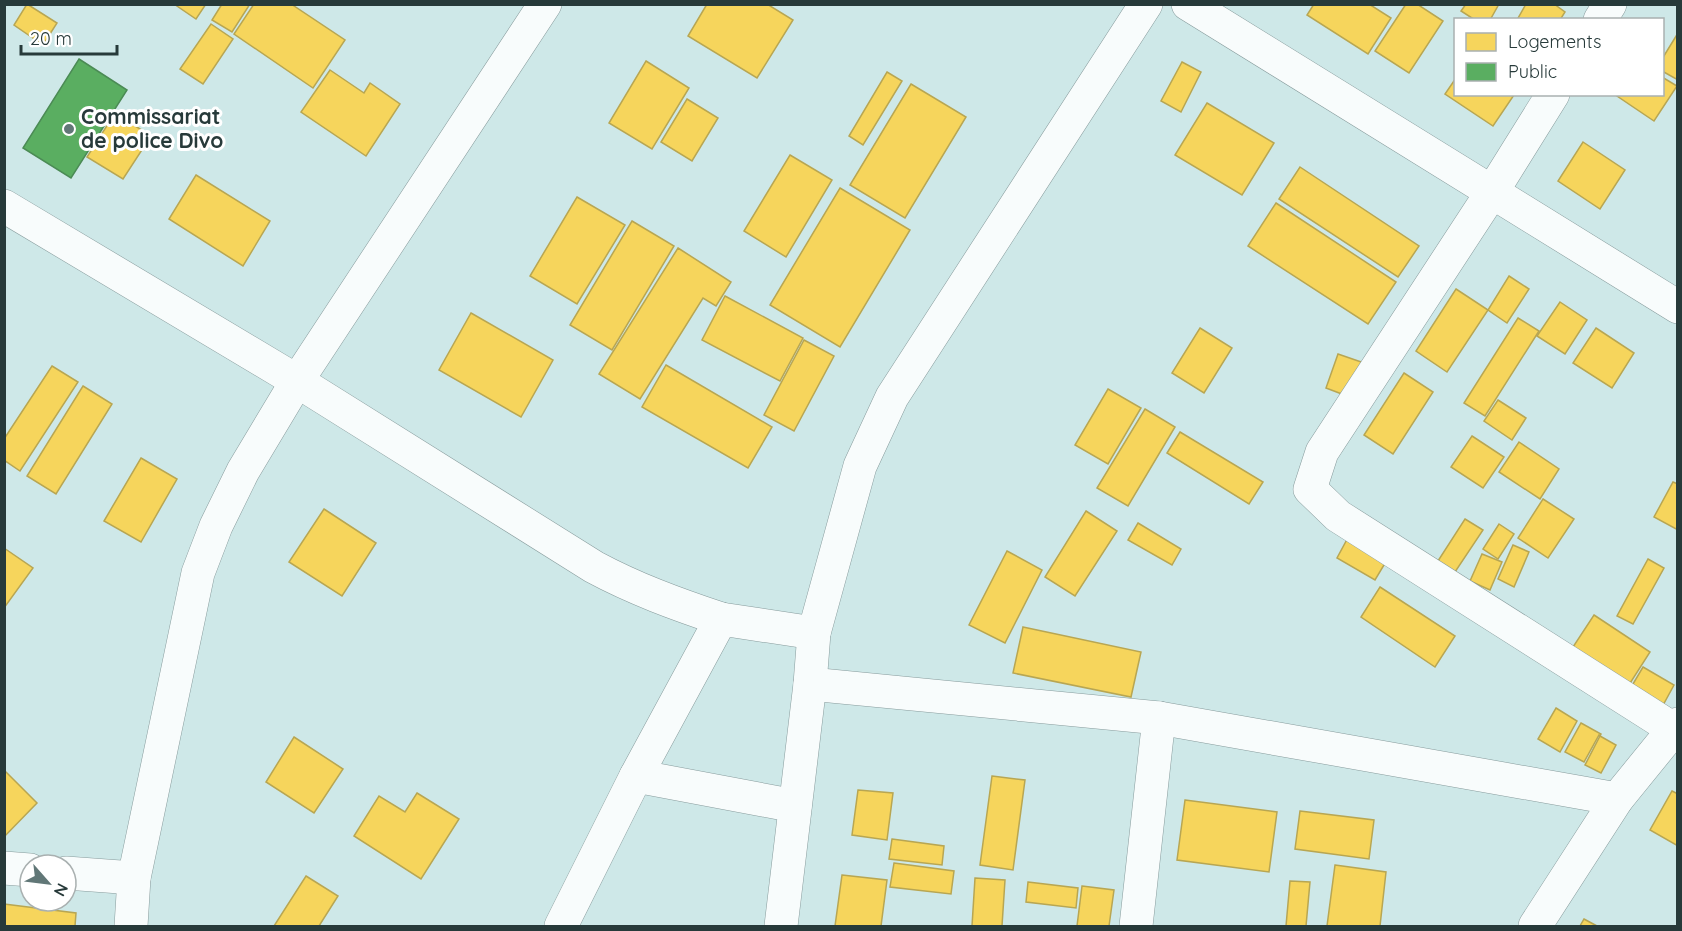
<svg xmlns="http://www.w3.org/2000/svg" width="1682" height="931" font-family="Quicksand,sans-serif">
  <rect width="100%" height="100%" fill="#cee8e8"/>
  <g fill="#f6d55c" stroke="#b8a652" stroke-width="1.5">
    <polygon points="27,4 57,23 43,45 14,25"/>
    <polygon points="174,4 206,4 196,19"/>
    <polygon points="222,4 250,4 232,32 212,20"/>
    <polygon points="254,4 291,4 345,40 313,88 234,34"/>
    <polygon points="707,4 767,4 793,20 757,78 688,36"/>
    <polygon points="1314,4 1369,4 1391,18 1368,54 1307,15"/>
    <polygon points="1406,4 1417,4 1443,21 1409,73 1375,51"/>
    <polygon points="1466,4 1499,4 1490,20 1475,20 1461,11"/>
    <polygon points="1526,4 1554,4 1565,12 1560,20 1517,20"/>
    <polygon points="211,24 233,39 203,84 180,69"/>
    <polygon points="1678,33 1678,80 1662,71 1662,59"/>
    <polygon points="646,61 689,88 652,149 609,123"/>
    <polygon points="1182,62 1201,72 1181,112 1161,101"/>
    <polygon points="330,70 364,93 370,83 400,104 366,156 301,112"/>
    <polygon points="887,72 902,81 863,145 849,136"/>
    <polygon points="1662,77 1677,86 1654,121 1614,94 1662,94"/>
    <polygon points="1456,78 1456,94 1514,95 1493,126 1445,94"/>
    <polygon points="911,84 966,117 905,218 850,185"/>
    <polygon points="687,99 718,118 692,161 661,142"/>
    <polygon points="1207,103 1274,143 1242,195 1175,155"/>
    <polygon points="115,113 151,136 123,179 87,157"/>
    <polygon points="1583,142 1625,170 1600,209 1558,181"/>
    <polygon points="790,155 832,180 786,257 744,231"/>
    <polygon points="1300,167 1419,246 1398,277 1279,199"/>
    <polygon points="196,175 270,221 243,266 169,219"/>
    <polygon points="840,188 910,230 840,347 770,305"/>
    <polygon points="577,197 625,225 577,304 530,276"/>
    <polygon points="1276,203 1396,282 1368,324 1248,246"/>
    <polygon points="632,221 674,246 612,350 570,325"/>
    <polygon points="678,248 731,282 716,306 703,298 640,399 599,374"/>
    <polygon points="1509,276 1529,289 1507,323 1488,310"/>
    <polygon points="1456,289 1488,310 1447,372 1416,351"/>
    <polygon points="725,296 803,338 780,381 702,340"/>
    <polygon points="1560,302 1587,320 1565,354 1537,336"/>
    <polygon points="471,313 553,360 521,417 439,370"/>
    <polygon points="1518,318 1539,331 1485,416 1464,403"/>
    <polygon points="1200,328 1232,348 1204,393 1172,373"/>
    <polygon points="1596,328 1634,353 1612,388 1573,363"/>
    <polygon points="804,340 834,356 794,431 764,415"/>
    <polygon points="1338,354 1367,364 1355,399 1326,388"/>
    <polygon points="666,365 772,427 748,468 642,407"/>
    <polygon points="52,366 78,382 20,471 4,460 4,439"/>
    <polygon points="1404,373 1433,392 1393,454 1364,435"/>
    <polygon points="83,386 112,404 56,494 27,476"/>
    <polygon points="1108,389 1141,408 1108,464 1075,445"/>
    <polygon points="1498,400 1526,418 1512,440 1484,421"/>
    <polygon points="1145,409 1175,427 1128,506 1097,488"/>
    <polygon points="1180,432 1263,482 1249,504 1167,453"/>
    <polygon points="1472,436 1504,457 1483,488 1451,467"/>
    <polygon points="1519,442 1559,469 1540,499 1499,472"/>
    <polygon points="141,458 177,479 141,542 104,521"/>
    <polygon points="1673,482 1678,484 1678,530 1654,517"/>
    <polygon points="1543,499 1574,519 1548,558 1518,538"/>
    <polygon points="324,509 376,543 342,596 289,562"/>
    <polygon points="1086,511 1117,531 1075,596 1045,577"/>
    <polygon points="1465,519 1483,530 1453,575 1436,564"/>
    <polygon points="1138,523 1181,549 1172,565 1128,540"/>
    <polygon points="1499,524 1514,534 1498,559 1483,549"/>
    <polygon points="1351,532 1390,555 1375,580 1337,558"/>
    <polygon points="1513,545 1529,552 1514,587 1498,579"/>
    <polygon points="4,548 33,568 4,608"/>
    <polygon points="1007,551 1042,570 1005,643 969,625"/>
    <polygon points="1482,554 1502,562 1490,590 1470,581"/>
    <polygon points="1648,559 1664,568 1633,624 1617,616"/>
    <polygon points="1380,587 1455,636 1435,667 1361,617"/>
    <polygon points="1594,615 1650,652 1627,688 1571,650"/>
    <polygon points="1023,627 1141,652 1131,697 1013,673"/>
    <polygon points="1643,667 1674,685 1662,707 1630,689"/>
    <polygon points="1556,708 1577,721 1560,752 1538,739"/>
    <polygon points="1581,723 1601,734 1600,736 1599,735 1584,762 1565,752"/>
    <polygon points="1600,736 1616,745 1601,773 1585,765"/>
    <polygon points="294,737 343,769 314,813 266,782"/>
    <polygon points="4,770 37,803 4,837"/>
    <polygon points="992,776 1025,780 1013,870 980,865"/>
    <polygon points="858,790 893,793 887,840 852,835"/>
    <polygon points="1672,791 1678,794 1678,846 1650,830"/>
    <polygon points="417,793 459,819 421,879 354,836 379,796 405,812"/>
    <polygon points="1185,800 1277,812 1269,872 1177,860"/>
    <polygon points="1300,811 1374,820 1369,859 1295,849"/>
    <polygon points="892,839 944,846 942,865 889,859"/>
    <polygon points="894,863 954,871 951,894 890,887"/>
    <polygon points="1335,865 1386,872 1380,926 1327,926"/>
    <polygon points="842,875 887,880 881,926 835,926"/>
    <polygon points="306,876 338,896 319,926 274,926"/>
    <polygon points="975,878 1005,880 1002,926 972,926"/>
    <polygon points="1290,881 1310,882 1306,926 1286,926"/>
    <polygon points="1028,882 1078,888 1076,908 1026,902"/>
    <polygon points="1082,886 1114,890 1109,926 1077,926"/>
    <polygon points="4,904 76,913 75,926 4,926"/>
    <polygon points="1584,919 1597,926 1580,926"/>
  </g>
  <polygon fill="#5aae61" stroke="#4b8b55" stroke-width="1.5" points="79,59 127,90 71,178 23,148"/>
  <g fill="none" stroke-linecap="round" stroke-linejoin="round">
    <defs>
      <g id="minor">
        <polyline points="1188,4 1678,307"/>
        <polyline points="1600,20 1610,4"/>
        <polyline points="1553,94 1492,192 1322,452 1310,489 1338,516 1678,732"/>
        <path d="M4,206L297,381L594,567C635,589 676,604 721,619"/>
        <polyline points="810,684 1159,718 1617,799"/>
        <polyline points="636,776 795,806"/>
        <polyline points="4,868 30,870"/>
        <polyline points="66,873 134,878"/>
        <polyline points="131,926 134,878 198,573 216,526 243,471 297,381 545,4"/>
        <polyline points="561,926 636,776 721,619 814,633"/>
        <polyline points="1136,926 1159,718"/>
        <polyline points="1535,926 1617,799 1678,724"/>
      </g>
      <polyline id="tertiary" points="781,926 810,684 814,633 860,466 892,397 1146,4"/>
    </defs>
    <use href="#minor" stroke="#879b9c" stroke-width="34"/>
    <use href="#tertiary" stroke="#879b9c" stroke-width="34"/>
    <use href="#minor" stroke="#f8fcfc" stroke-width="33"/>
    <use href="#tertiary" stroke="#f8fcfc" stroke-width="33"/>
  </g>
  <circle fill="#617777" stroke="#fff" stroke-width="2" cx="69" cy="129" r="6"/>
  <g text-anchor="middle" stroke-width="6" stroke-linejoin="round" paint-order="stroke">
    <g font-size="21" font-weight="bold" fill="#273a3a" stroke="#fff" text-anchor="start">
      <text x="81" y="124">Commissariat<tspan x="81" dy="24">de police Divo</tspan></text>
    </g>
  </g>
  <rect width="1682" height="931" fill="none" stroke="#273a3a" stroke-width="12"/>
  <rect x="1454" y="18" width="210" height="78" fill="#ffffff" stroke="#a9b0b0" stroke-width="1.5"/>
  <rect x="1466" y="33" width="30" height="18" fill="#f6d55c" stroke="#a9b0b0" stroke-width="1.5"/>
  <text x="1508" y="48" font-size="18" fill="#273a3a">Logements</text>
  <rect x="1466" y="63" width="30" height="18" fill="#5aae61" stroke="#a9b0b0" stroke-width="1.5"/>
  <text x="1508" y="78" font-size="18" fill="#273a3a">Public</text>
  <g transform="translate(48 883) rotate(118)"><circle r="28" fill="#ffffff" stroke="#a9b0b0" stroke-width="1.5"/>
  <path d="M0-4.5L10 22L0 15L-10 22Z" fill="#617777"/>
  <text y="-9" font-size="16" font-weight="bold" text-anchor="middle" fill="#273a3a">N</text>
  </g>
  <path d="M21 45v9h96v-9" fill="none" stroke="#273a3a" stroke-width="3"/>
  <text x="30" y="45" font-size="18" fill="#273a3a" stroke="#ffffff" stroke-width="4.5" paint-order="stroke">20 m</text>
</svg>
